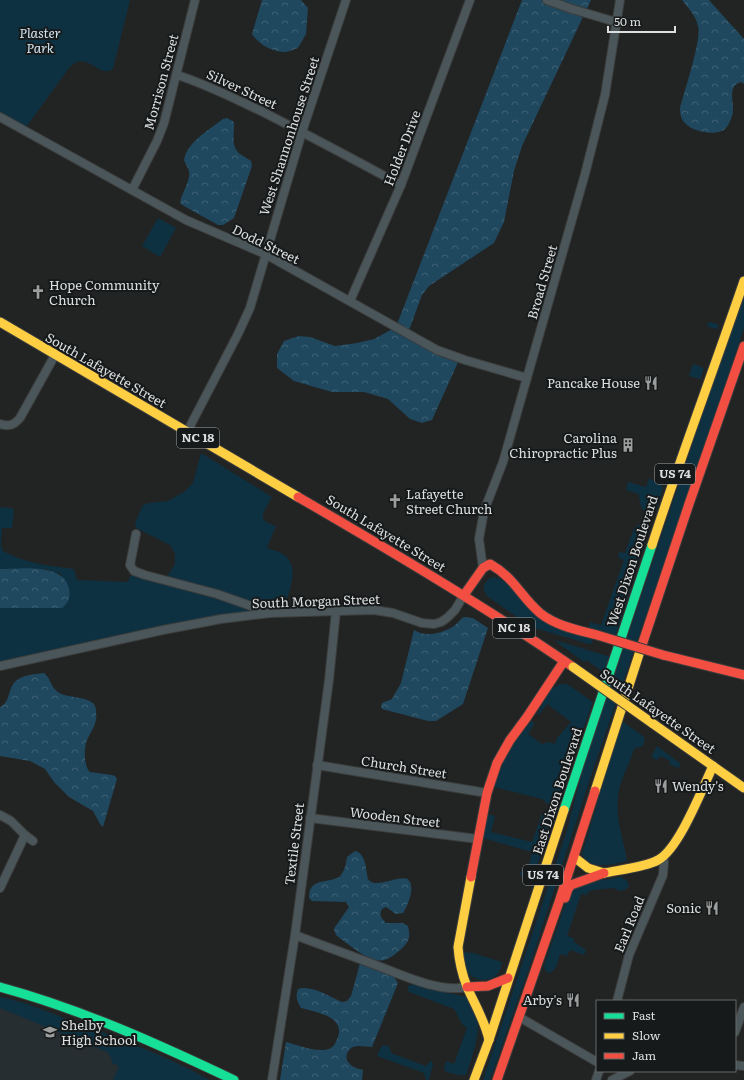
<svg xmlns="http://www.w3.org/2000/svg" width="744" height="1080" font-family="Literata,serif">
  <defs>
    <pattern id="forest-crowns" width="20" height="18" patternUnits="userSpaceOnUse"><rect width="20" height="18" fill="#1f475d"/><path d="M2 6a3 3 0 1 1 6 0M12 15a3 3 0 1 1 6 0" fill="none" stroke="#3f6174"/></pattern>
  </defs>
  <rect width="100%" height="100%" fill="#222323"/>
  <polygon fill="#272e32" points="0,997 27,1004 153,1052 190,1069 209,1080 0,1080"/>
  <g fill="#0e3142">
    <path d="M0,0H130L113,69C100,78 91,57 77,62C74,63 71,66 69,68L24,130L0,117Z"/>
    <polygon points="158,218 176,228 160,257 142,246"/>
    <polygon points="744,291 744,328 594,767 528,971 490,1080 483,1080 567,830 583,768"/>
    <polygon points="708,322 718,324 718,328 717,329 709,327 707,325"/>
    <polygon points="694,364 704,368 701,378 699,379 689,376 692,366"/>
    <path d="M201,453L272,497L263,513V518L266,522L276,526L267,548C272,550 280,551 284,555C302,568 287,596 282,613L221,619L0,666V608H62V575L46,569H0V507L11,508L14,510L12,528H2L1,545L3,551C25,563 49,566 74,569L77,580L128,582L130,576L145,575L165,580L175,564V554L170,545L136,528L135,523L143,505L149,503L168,501L185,491L193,483Z"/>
    <path d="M649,478L662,486L663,488L656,511C641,516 640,506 639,494L626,490L628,482L646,487Z"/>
    <polygon points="640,524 648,527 649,530 616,635 589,627 590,622 601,625 624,560 619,558 618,554 620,552 625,553 634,528"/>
    <path d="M494,577C503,579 509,585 516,591L591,639L593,643L589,644L531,627L487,596L484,591V584L490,578Z"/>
    <polygon points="555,641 558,641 611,657 605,673 586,660 584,662"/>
    <polygon points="559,684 566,684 570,686 593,702 570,767 560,800 555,806 545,803 545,801 542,799 494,787 508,751 531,721 535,723 528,734 542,744 549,742 555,744 557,738 571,722 547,704 539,715 537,714 552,687 554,688"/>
    <path d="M622,721L643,736L645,740L643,746L634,749C630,763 622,776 619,790C614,818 623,836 627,861C614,864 589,871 582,854Z"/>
    <polygon points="657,746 681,764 678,768 669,764 670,761 661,756 657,760 651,757"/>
    <path d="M487,814L495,816L491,832L532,842L542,814L551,817L553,822L532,879C527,881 522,878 520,873L523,870H528L532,852L483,838Z"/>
    <path d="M620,877C625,878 628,881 629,886L625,890L620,891L613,888L593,890L588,892L587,895L581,894L567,936L573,938L575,943L586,950L584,955L570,950L567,956L560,954C558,961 557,972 548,973L545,970L544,966L568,896C577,882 605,880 620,877Z"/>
    <path d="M462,952L473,953L502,962C501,965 501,969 499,972C493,982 476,982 469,974C465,969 464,959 462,952Z"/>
    <path d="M416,983L426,988L467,997C470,1002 473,1006 475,1011C483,1028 472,1058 466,1075C459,1076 452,1074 445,1071L444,1068L446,1061L454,1064L467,1028L462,1024L454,1009L409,992L408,990V986Z"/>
    <path d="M0,997C27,1002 52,1014 78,1023C123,1040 167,1056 209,1080H113L119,1066L112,1063L111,1057L107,1052L0,1008Z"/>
    <polygon points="383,1045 389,1046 391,1053 426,1066 431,1060 433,1064 429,1080 426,1080 424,1073 377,1056 381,1047"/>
  </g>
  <g fill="url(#forest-crowns)">
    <path d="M262,0H301L308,8L306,34L298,48C294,49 289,52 285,52C272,52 259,45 252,34Z"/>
    <polygon points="522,0 591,0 522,146 514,171 504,222 494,243 429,286 422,295 408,333 460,358 432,420 422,423 410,419 388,399 364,392 332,392 294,381 277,368 277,354 284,341 299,336 310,337 335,346 357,343 374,339 396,327"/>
    <path d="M682,0H709L744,39V84L741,82C727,86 734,101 733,111C733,115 729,125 726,128C718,137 693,132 686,124C681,120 680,114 680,108C684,92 702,39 698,26C696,16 688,8 682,0Z"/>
    <path d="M227,118L234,122C235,132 230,146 240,154C243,156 247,158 251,161L252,166L234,218L223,225H218L184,206L180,203C181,194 191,180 189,172C189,168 185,164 184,160C187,142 209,130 223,119Z"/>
    <path d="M0,569C20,569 64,562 69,589C71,597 68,603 62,608H0Z"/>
    <path d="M464,617L473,618L488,628L463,704L436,721H428L382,709L381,706L382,703L392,699L401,683L414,630C426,638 442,633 454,626C458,623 460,619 464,617Z"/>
    <path d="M44,673C53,681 50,690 64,695C71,697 92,698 95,706C96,708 96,710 96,712C98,725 90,731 86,743C84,750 84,767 90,772L112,775L115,776L117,779L103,827L100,824L93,811L69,797L54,782L45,769L30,761L0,756V707C9,703 8,693 12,686C18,675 33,674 44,673Z"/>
    <path d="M355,851C366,853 366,870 368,879C376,890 396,875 408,879C409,881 411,883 411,885C413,893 407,907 403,913L396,914L386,907L382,909C379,915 381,918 386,923H403L408,926C411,938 409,942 400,950C383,966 373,962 356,950C349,945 342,940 336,935L334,930L335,927L349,907L346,902L312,901L309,898C309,877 327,884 339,877C345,872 346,863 347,857Z"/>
    <path d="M360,963L393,975L398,983L372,1047C366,1047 359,1045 353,1047C347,1050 344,1058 349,1063C352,1067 359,1069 363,1070L362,1080H280L286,1042C297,1045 318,1053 329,1049C334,1047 336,1042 338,1037C345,1016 315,1012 301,1008C297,1001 295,997 298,989C310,984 331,997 342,1002L347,1001L351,996Z"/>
  </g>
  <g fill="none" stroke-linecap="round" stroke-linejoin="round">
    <defs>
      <g id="street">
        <polyline points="547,0 572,9 616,22"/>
        <path d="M177,75C206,84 233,98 261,111C308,135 355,160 401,185"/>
        <polyline points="0,117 186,220 265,254 437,350 465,360 527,378"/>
        <polyline points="132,190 157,141 164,123 195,0"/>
        <polyline points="350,301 401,185 470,0"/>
        <path d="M0,424C9,427 14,425 20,418L55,355"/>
        <polyline points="187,432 238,334 250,308 302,132 346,0"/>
        <polyline points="136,534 130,565 134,571 145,575 217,594 268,612"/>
        <polyline points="483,568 479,539 484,511 503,462 585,174 605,95 620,0"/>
        <polyline points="0,666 163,630 221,619 271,613 374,610 393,613 422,623 434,624 441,622 447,618 455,610 464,595"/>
        <polyline points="317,765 487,793"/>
        <polyline points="0,815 11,821 25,835 33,841"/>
        <polyline points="310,818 478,839"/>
        <polyline points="0,888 25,835"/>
        <path d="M295,935C321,945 347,954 373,964C400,974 438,993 467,987"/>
        <polyline points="617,1001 629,955 663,875 664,862 663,857"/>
        <polyline points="519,1017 597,1062"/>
        <polyline points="735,1032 744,1007"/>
        <polyline points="735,1065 744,1066"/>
        <polyline points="272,1080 295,935 329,680 336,611"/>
        <polyline points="596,1080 599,1071"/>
        <polyline points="612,1080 630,1071"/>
      </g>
      <g id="fast">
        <polyline points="564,810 652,545"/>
        <path d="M0,987C81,1009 158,1044 234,1080"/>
      </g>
      <g id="slow">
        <polyline points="0,322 298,497"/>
        <path d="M652,545C681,456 714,369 744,281"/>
        <polyline points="652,723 744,788"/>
        <polyline points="595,791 642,645"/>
        <polyline points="574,857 588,868 604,873"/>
        <path d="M604,873C618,870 646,867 658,860C679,849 702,789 713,766"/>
        <path d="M471,877L458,947C459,961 462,974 467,987C475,1005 485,1021 489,1040"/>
        <polyline points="474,1080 489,1040 564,810"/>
      </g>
      <g id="jam">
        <path d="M298,497C391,551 484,606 573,667"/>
        <path d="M464,595L483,568L490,564C515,578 520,596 540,613C556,626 578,630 597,635"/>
        <polyline points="642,645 689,504 744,346"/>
        <polyline points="663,655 744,675"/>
        <polyline points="471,877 487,793 497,763 510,740 527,717 564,661"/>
        <polyline points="565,898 568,889 571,885 604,873"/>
        <polyline points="467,987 488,986 508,978"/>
        <polyline points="497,1080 559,902 595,791"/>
      </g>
    </defs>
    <use href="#street" stroke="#3c3d3d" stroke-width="10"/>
    <use href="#fast" stroke="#3c3d3d" stroke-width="11"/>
    <use href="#slow" stroke="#3c3d3d" stroke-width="11"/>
    <use href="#jam" stroke="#3c3d3d" stroke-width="11"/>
    <use href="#street" stroke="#4a5659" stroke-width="8"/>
    <use href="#fast" stroke="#16e098" stroke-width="9"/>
    <use href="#slow" stroke="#ffcf43" stroke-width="9"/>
    <use href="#jam" stroke="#f24e42" stroke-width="9"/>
    <defs>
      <polyline id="slow-bridge" points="573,667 652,723"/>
      <polyline id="jam-bridge" points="597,635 663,655"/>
    </defs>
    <use href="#slow-bridge" stroke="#3c3d3d" stroke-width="11" stroke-linecap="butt"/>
    <use href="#jam-bridge" stroke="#3c3d3d" stroke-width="11" stroke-linecap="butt"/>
    <use href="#slow-bridge" stroke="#ffcf43" stroke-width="9"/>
    <use href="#jam-bridge" stroke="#f24e42" stroke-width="9"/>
  </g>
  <defs>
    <symbol id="church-bare" viewBox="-9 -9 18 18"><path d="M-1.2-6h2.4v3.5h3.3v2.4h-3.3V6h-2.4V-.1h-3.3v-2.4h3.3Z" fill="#9c9d9d" stroke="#171a1b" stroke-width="2.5" paint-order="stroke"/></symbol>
    <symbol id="restaurant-bare" viewBox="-9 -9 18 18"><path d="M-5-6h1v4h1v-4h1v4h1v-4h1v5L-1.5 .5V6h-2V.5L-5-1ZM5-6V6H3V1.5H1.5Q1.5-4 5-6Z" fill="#9c9d9d" stroke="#171a1b" stroke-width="2.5" paint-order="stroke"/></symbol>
    <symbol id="building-bare" viewBox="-9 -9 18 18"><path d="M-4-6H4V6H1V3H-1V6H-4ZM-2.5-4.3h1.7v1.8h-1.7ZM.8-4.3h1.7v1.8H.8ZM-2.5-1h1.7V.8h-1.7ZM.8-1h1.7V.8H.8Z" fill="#9c9d9d" stroke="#171a1b" stroke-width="2.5" paint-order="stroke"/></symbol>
    <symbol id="school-bare" viewBox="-9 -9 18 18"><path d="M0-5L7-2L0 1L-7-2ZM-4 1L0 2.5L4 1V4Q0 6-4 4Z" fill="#9c9d9d" stroke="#171a1b" stroke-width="2.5" paint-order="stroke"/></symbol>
  </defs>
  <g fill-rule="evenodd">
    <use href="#church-bare" x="28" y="282" width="20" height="20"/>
    <use href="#restaurant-bare" x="641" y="373" width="20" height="20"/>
    <use href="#building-bare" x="618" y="435" width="20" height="20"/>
    <use href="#church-bare" x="385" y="491" width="20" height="20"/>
    <use href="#restaurant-bare" x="651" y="776" width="20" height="20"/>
    <use href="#restaurant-bare" x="702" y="898" width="20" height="20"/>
    <use href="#restaurant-bare" x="563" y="990" width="20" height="20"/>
    <use href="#school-bare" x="40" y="1022" width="20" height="20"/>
  </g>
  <g text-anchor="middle" stroke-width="4" stroke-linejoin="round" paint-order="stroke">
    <g fill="#171a1b" stroke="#a2a3a4" stroke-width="1">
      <rect x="177" y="428" width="42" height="20" rx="3"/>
      <rect x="655" y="464" width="40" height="20" rx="3"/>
      <rect x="493" y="618" width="42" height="20" rx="3"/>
      <rect x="523" y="865" width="40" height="20" rx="3"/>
    </g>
    <g font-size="12" font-weight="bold" fill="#dddedf">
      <text x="198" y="442">NC 18</text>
      <text x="675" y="478">US 74</text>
      <text x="514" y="632">NC 18</text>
      <text x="543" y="879">US 74</text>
    </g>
    <g font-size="13" font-style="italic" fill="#d0e4f1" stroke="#171a1b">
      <text x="40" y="38">Plaster<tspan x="40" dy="15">Park</tspan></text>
    </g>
    <g font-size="13" fill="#dddedf" stroke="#171a1b">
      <text transform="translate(161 82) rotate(-75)" y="5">Morrison Street</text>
      <text transform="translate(242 89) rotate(25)" y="5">Silver Street</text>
      <text transform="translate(289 136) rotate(-72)" y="5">West Shannonhouse Street</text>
      <text transform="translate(402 148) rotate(-69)" y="5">Holder Drive</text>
      <text transform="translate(266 244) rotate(26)" y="5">Dodd Street</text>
      <text transform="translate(542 282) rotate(-74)" y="5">Broad Street</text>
      <text transform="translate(106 370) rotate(30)" y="5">South Lafayette Street</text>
      <text transform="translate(386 533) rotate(31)" y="5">South Lafayette Street</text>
      <text transform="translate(632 561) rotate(-72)" y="5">West Dixon Boulevard</text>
      <text transform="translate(316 601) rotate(-2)" y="5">South Morgan Street</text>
      <text transform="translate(658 711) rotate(35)" y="5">South Lafayette Street</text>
      <text transform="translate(404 767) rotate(9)" y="5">Church Street</text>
      <text transform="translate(557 791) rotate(-72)" y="5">East Dixon Boulevard</text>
      <text transform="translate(395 817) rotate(7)" y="5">Wooden Street</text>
      <text transform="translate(294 844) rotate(-83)" y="5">Textile Street</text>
      <text transform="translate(629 924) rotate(-68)" y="5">Earl Road</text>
    </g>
    <g font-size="13" fill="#dddedf" stroke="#171a1b" text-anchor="start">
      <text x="49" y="290">Hope Community<tspan x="49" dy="15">Church</tspan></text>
      <text x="640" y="388" text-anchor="end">Pancake House</text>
      <text x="617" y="443" text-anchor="end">Carolina<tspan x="617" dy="15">Chiropractic Plus</tspan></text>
      <text x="406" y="499">Lafayette<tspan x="406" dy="15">Street Church</tspan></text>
      <text x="672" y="791">Wendy's</text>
      <text x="701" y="913" text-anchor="end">Sonic</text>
      <text x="562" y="1005" text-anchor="end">Arby's</text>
      <text x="61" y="1030">Shelby<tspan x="61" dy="15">High School</tspan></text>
    </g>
  </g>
  <rect x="596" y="1000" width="140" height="72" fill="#171a1b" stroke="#666869"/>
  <rect x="604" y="1013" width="20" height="6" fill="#16e098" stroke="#666869"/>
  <text x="632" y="1020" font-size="12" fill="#dddedf">Fast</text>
  <rect x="604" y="1033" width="20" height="6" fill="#ffcf43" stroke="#666869"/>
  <text x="632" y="1040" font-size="12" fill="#dddedf">Slow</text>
  <rect x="604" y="1053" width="20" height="6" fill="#f24e42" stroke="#666869"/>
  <text x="632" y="1060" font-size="12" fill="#dddedf">Jam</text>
  <path d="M608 26v6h67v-6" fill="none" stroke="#dddedf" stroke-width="2"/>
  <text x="614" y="26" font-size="12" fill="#dddedf" stroke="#171a1b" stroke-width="3" paint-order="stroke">50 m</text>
</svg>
